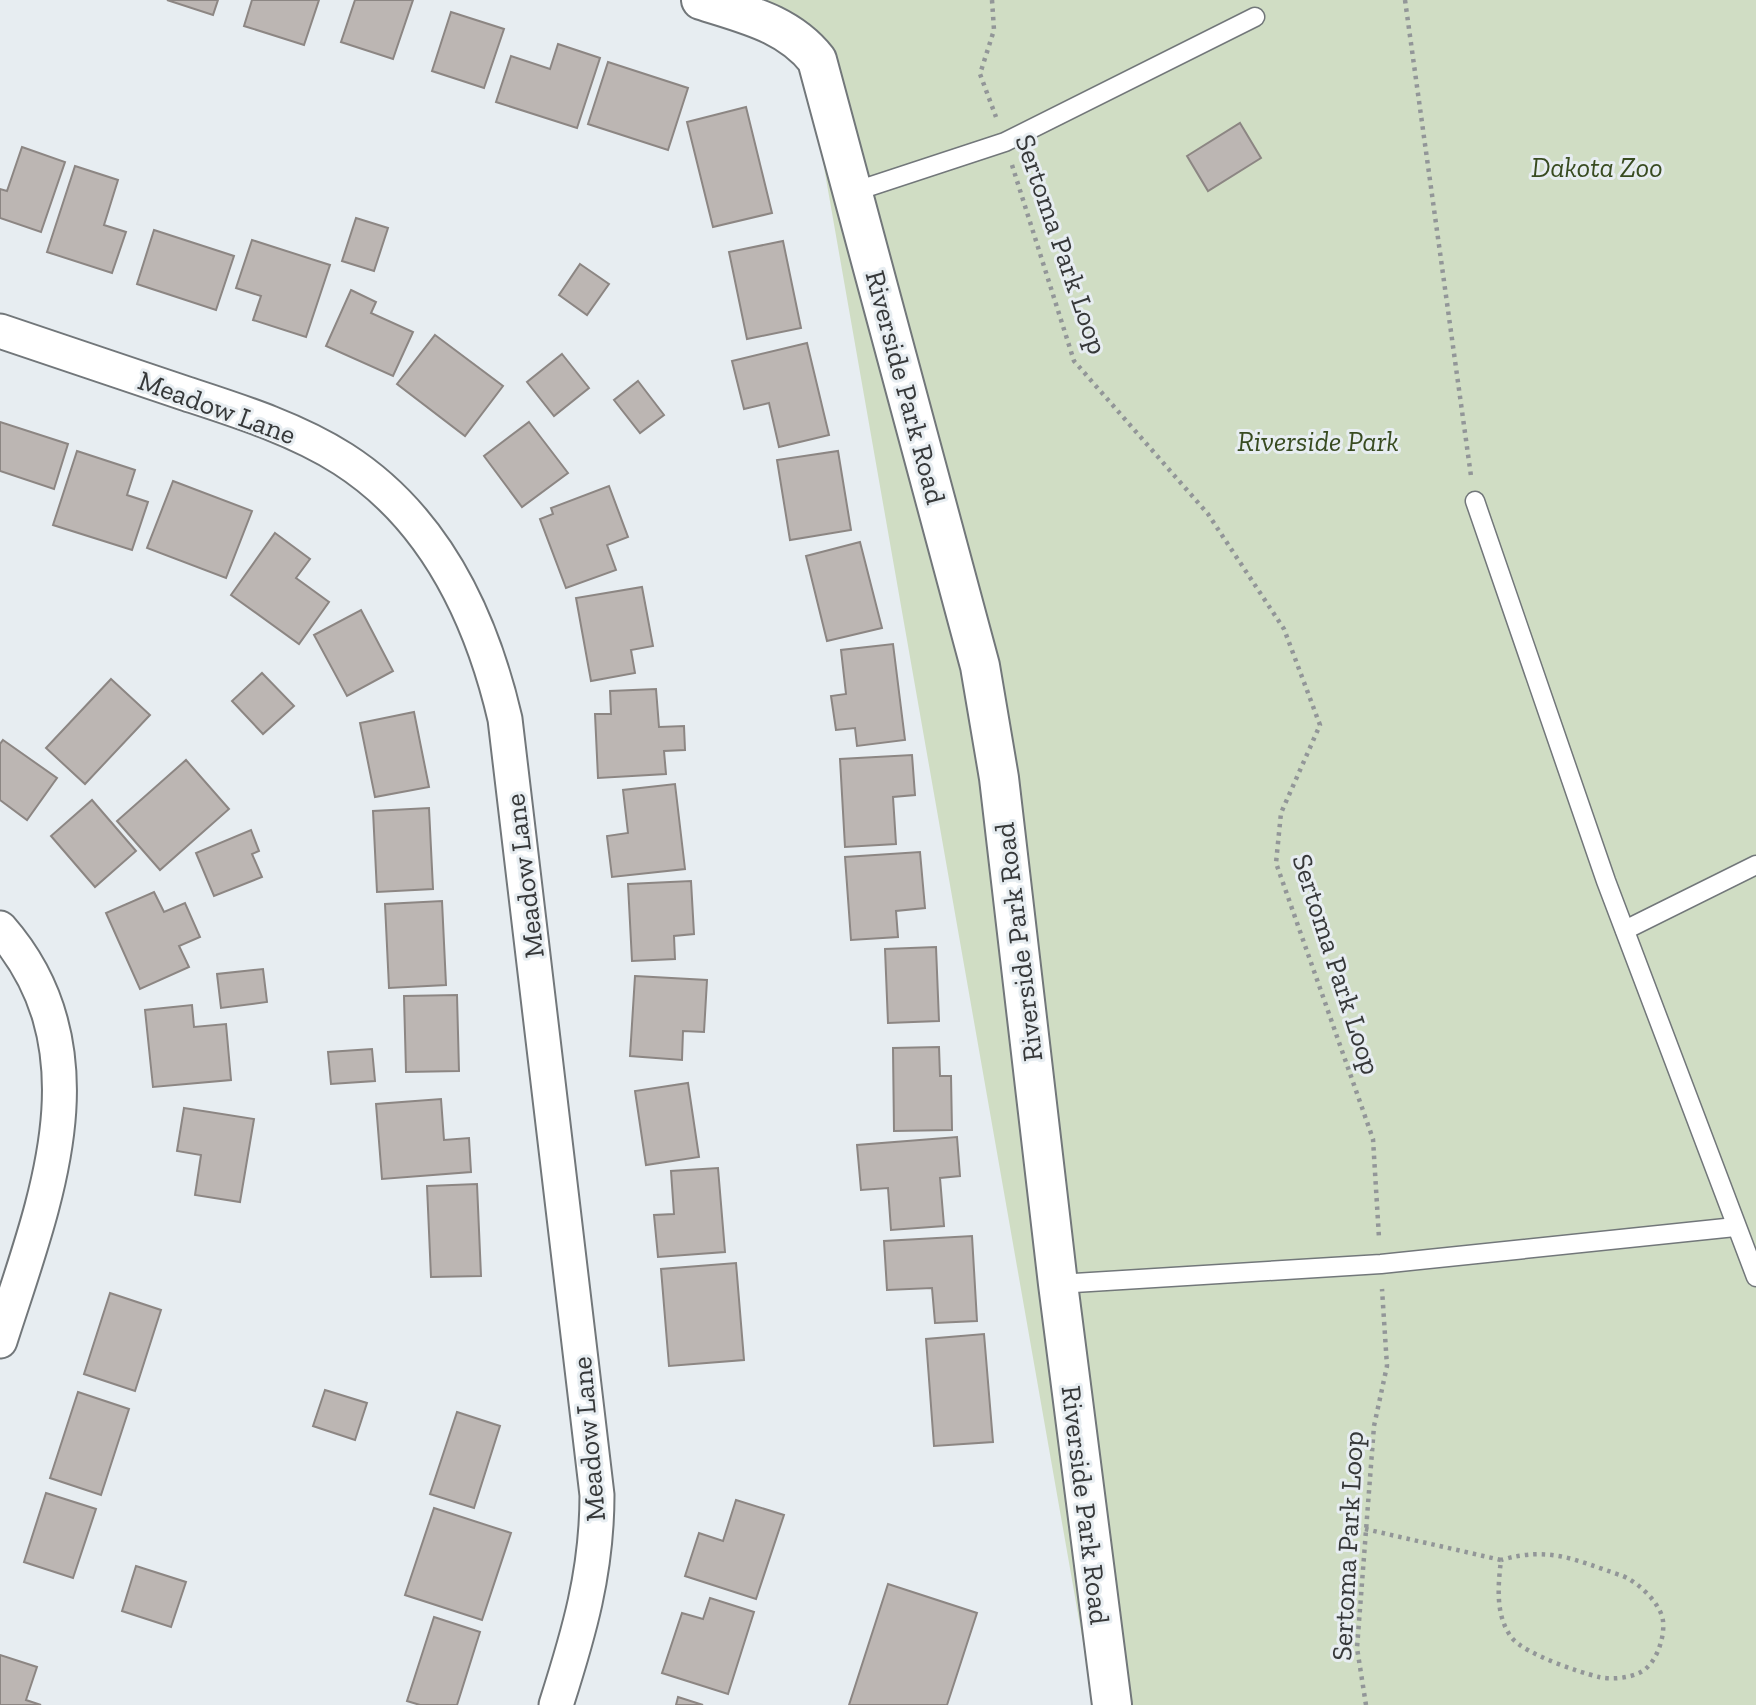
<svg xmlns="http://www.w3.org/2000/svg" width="1756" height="1705" font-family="'Zilla Slab',serif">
  <rect width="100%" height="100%" fill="#e7edf1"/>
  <polygon fill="#d0ddc4" points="720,0 1756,0 1756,1705 1094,1705 802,42"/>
  <g fill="#bcb6b3" stroke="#8c8683" stroke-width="2">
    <polygon points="167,0 218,0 213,15"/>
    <polygon points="252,0 319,0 304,45 244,26"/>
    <polygon points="355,0 413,0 393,59 341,42"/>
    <polygon points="451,12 504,29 484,88 432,71"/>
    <polygon points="558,44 600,58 577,128 496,102 511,56 550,69"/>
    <polygon points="608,62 688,88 668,150 588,124"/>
    <polygon points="746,107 772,213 713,227 687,122"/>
    <polygon points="1240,123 1261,158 1208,191 1187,156"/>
    <polygon points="22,147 65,162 41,232 0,218 0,189 7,191"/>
    <polygon points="75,166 118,180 104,225 126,232 112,273 47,252"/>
    <polygon points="356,218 388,228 374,271 342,261"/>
    <polygon points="154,230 234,256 216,310 137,284"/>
    <polygon points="252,240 330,265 306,337 253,320 261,296 236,288"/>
    <polygon points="783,241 801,328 747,339 729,252"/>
    <polygon points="580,264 609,284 587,315 559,295"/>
    <polygon points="351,290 376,302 371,313 413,332 393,376 326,346"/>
    <polygon points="435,335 503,386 465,436 397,384"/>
    <polygon points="807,343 829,435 779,447 769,403 744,409 732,361"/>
    <polygon points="562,354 589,388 554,416 527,382"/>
    <polygon points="638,381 664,415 640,433 614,400"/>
    <polygon points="0,422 68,444 54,489 0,471"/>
    <polygon points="529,422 568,473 522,507 484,456"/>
    <polygon points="77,451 135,470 127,495 148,502 132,550 53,525"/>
    <polygon points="838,451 851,530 790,540 777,460"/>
    <polygon points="173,481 252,511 226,578 147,548"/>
    <polygon points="609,486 628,537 607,545 616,570 566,588 540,519 553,514 551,508"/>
    <polygon points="275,533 310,559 296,578 329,602 299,644 231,595"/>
    <polygon points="860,542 882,628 827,641 806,556"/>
    <polygon points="642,587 653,646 631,650 635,673 591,681 576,598"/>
    <polygon points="361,610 393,671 347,696 314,635"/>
    <polygon points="893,644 905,740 857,746 855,728 836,730 831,696 846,694 841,650"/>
    <polygon points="262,673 294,706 263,734 232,701"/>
    <polygon points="111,679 150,715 85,784 46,748"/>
    <polygon points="656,689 659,727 684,726 685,750 664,751 666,774 598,778 595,714 611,714 610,691"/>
    <polygon points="414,712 429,787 375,797 360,723"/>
    <polygon points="3,740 57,778 27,820 0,800 0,744"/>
    <polygon points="912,755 915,795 893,797 896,844 845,847 840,759"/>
    <polygon points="186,760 229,809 160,870 117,821"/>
    <polygon points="675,784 685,869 612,877 607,836 628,833 623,790"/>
    <polygon points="92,800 136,851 95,887 51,836"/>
    <polygon points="429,808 433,889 377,892 373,811"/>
    <polygon points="251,830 259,851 252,854 262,877 214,896 196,853"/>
    <polygon points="920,852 925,908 896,911 898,937 851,940 845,857"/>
    <polygon points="691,881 694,934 674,936 675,959 632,961 628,884"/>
    <polygon points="154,892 164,912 185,903 200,937 179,946 189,967 140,989 106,913"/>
    <polygon points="442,901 446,985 389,988 385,904"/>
    <polygon points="936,947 939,1021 888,1023 885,949"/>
    <polygon points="263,969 267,1002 221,1008 217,974"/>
    <polygon points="635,976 707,980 704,1032 683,1031 682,1060 630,1056"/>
    <polygon points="457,995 459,1071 406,1072 404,996"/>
    <polygon points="192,1005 194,1027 226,1024 231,1080 153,1087 145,1010"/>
    <polygon points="939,1047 940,1076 951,1076 952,1130 894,1131 893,1048"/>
    <polygon points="372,1049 375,1081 331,1084 328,1052"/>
    <polygon points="688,1083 699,1157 646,1165 635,1091"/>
    <polygon points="441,1099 444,1140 469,1138 471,1172 382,1179 376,1104"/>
    <polygon points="184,1108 254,1119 240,1202 195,1195 201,1155 177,1151"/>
    <polygon points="957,1137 960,1176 940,1178 944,1226 891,1230 888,1188 861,1190 857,1145"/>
    <polygon points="718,1168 725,1252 658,1257 654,1215 674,1214 671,1171"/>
    <polygon points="477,1184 481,1276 431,1277 427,1186"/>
    <polygon points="972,1236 977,1321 935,1323 932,1288 887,1290 884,1241"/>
    <polygon points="736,1263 744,1360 669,1366 661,1269"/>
    <polygon points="110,1293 161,1310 135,1391 84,1374"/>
    <polygon points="984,1334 993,1442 934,1446 926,1339"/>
    <polygon points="325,1390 367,1403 355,1440 313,1426"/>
    <polygon points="78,1392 129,1409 101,1495 50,1478"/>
    <polygon points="457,1412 500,1426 474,1508 430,1494"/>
    <polygon points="46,1493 96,1509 73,1578 24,1562"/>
    <polygon points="736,1500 784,1515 756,1599 685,1576 699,1533 723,1541"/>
    <polygon points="434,1508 511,1533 482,1620 405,1595"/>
    <polygon points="136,1566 186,1582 171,1627 122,1611"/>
    <polygon points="888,1584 977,1613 947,1705 849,1705"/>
    <polygon points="710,1598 754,1612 728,1694 662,1673 682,1613 703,1619"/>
    <polygon points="434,1617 480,1632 457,1705 420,1705 407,1701"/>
    <polygon points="0,1655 37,1667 26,1700 41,1705 0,1705"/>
    <polygon points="678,1697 703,1705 676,1705"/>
  </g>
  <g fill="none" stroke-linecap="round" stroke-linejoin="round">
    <defs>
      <g id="lane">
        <polyline points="853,192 1005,142 1255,17"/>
        <polyline points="1475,501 1606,881 1756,1277"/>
        <polyline points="1625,930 1756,865"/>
        <polyline points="1058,1284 1381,1264 1735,1227"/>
      </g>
      <g id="street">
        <path d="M0,331C62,352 124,373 187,394C239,411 296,429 343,459C435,518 481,616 505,719L597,1495C597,1572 579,1633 556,1705"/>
        <path d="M0,928C109,1052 43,1206 0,1341"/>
      </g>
      <path id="secondary" d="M701,0C744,14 788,23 817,60L980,666L999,778L1058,1284L1112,1705"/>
    </defs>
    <use href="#lane" stroke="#72777a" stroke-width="21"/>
    <use href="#street" stroke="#72777a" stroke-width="37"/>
    <use href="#secondary" stroke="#72777a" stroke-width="42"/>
    <g stroke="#929698" stroke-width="4.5" stroke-dasharray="3.5 5" stroke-linecap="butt">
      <polyline points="992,0 994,30 980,74 996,117"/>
      <polyline points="1405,0 1471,476"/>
      <polyline points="1012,165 1074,361 1208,514 1284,629 1320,725 1281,813 1276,863 1373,1139 1379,1238"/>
      <path d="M1365,1529L1501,1560C1498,1586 1495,1616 1512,1638C1525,1654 1578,1672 1599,1677C1611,1680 1630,1678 1641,1672C1656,1664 1665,1638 1663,1621C1661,1603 1636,1580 1620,1575C1575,1560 1550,1546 1501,1560"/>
      <polyline points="1366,1705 1357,1648 1374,1426 1387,1366 1382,1289"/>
    </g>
    <use href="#lane" stroke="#fff" stroke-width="18"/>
    <use href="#street" stroke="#fff" stroke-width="33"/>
    <use href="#secondary" stroke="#fff" stroke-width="38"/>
  </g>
  <g text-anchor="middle" stroke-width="6" stroke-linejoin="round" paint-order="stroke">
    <g font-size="28" font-style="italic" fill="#384b20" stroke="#e7edf1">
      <text x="1597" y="177">Dakota Zoo</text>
      <text x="1318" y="451">Riverside Park</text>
    </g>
    <g font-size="28" fill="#363839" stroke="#e7edf1">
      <text transform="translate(1062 244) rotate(71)" y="10">Sertoma Park Loop</text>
      <text transform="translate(906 387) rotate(75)" y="10">Riverside Park Road</text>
      <text transform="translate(217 407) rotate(20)" y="10">Meadow Lane</text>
      <text transform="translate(524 876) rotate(-97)" y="10">Meadow Lane</text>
      <text transform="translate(1018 942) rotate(-97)" y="10">Riverside Park Road</text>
      <text transform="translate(1337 964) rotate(72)" y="10">Sertoma Park Loop</text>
      <text transform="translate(588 1439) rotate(-95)" y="10">Meadow Lane</text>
      <text transform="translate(1086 1505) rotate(83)" y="10">Riverside Park Road</text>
      <text transform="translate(1347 1546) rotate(-87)" y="10">Sertoma Park Loop</text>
    </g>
  </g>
</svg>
